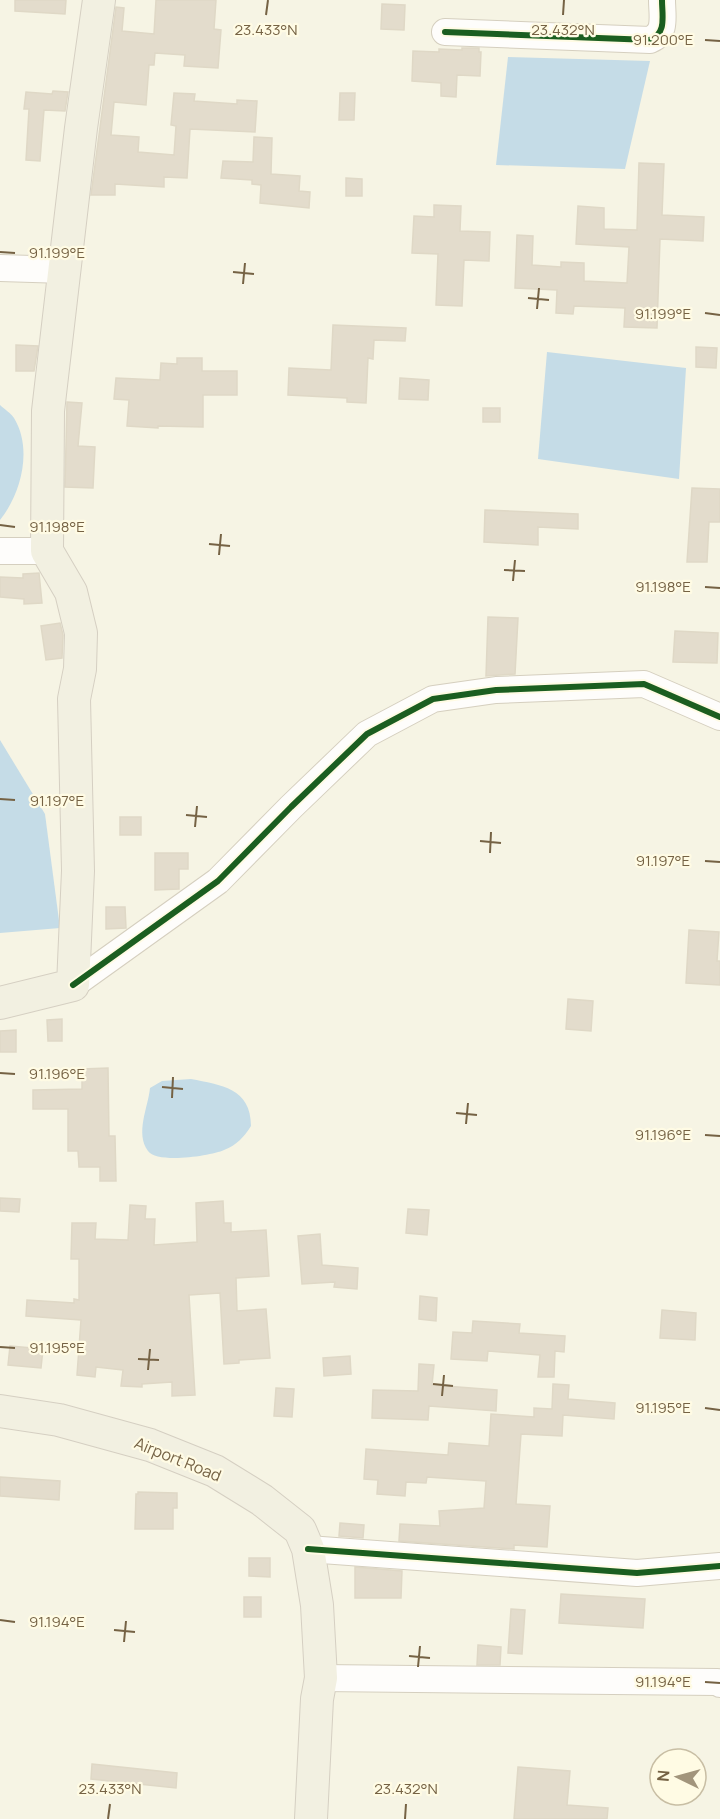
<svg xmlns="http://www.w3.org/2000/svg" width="720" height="1819" font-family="Manrope,sans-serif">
  <rect width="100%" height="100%" fill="#f6f4e4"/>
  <g fill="#c5dce7">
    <polygon points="508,57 650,61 625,169 496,165"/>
    <polygon points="547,352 686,368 679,479 538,459"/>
    <path d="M0,405C4,409 11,413 14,418C33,449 21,494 0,520Z"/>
    <polygon points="0,740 45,814 60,928 0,933"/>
    <path d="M191,1079C221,1085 251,1088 251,1126C244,1137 237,1145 224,1150C211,1156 157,1164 148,1151C135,1133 148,1108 150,1088L162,1081Z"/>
  </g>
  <g fill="#e3dccc" stroke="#dfd8c6" stroke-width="1.5">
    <polygon points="15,0 66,0 65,14 15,11"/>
    <polygon points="156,0 216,0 214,29 221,30 218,68 184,66 185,55 155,53 154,65 149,65 146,105 114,102 111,135 139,137 138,152 174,155 176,126 171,125 174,93 195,94 194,101 237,104 237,100 257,101 255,132 190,129 187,178 164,177 164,187 115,184 115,195 91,195 116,7 124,8 122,31 154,34"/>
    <polygon points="382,4 405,5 404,30 381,29"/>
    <polygon points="462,48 479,48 479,52 481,52 480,76 457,75 456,97 441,96 441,83 412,81 413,51 439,52 439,49 462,50"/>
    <polygon points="53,91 68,92 65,111 44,110 40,161 26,160 29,109 24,109 26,92 52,94"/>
    <polygon points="340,93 355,93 354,120 339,120"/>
    <polygon points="254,137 272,138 271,174 300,176 299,191 310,192 309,208 260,203 261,185 252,184 252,180 221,178 223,161 253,162"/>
    <polygon points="639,163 664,164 662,215 704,217 703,241 660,239 657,328 624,327 625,308 574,306 573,314 556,313 557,290 515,288 517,235 533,236 532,265 561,267 561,262 584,263 584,281 627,283 629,247 576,244 578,206 604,208 604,229 637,230"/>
    <polygon points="346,178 362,179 362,196 346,196"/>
    <polygon points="434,205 461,206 460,231 490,232 489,261 464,260 462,306 436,305 438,254 412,253 414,216 434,217"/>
    <polygon points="333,325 406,328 405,341 374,340 373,359 368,358 366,403 347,402 347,398 288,395 289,368 331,370"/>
    <polygon points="16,345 38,346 34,371 16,371"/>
    <polygon points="696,347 717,348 716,368 696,367"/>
    <polygon points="177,358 202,358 202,371 237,371 237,395 203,395 203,427 158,426 158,428 127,426 129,400 114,399 116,378 160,380 161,363 177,364"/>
    <polygon points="400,378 429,380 428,400 399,399"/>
    <polygon points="67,402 82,403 78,446 95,447 93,488 65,487"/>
    <rect x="483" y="408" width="17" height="14"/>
    <polygon points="692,488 720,489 720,522 709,522 707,562 687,562"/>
    <polygon points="485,510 578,514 578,529 538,527 538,545 484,542"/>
    <polygon points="39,573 42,603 24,604 24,599 0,597 0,577 23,578 23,574"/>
    <polygon points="488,617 518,618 515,674 486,676"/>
    <polygon points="60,623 63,635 62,658 46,660 41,626"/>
    <polygon points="675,631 718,633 717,663 673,662"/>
    <rect x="120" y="817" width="21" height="18"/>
    <polygon points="155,853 188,853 188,869 179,869 179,889 155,890"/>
    <polygon points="106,907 125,907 126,928 106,929"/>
    <polygon points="689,930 719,932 717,961 720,961 720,985 686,983"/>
    <polygon points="568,999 593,1001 591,1031 566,1029"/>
    <polygon points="62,1019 62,1041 48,1041 47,1020"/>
    <polygon points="16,1030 16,1052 0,1052 0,1031"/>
    <polygon points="108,1068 109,1136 115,1136 116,1181 100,1181 100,1167 79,1167 78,1151 68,1151 68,1109 33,1109 33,1090 82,1089 82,1069"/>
    <polygon points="0,1198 20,1199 19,1212 0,1211"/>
    <polygon points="223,1201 224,1223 231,1223 231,1232 266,1230 269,1276 236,1278 237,1311 266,1309 270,1358 239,1360 239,1363 224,1364 220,1293 189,1295 195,1395 172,1396 172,1382 142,1384 142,1387 121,1386 123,1370 96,1367 95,1377 77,1375 81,1320 26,1316 27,1300 74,1303 74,1299 79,1300 79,1259 71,1259 72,1223 96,1223 95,1239 128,1240 130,1205 146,1206 145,1219 155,1219 154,1245 197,1242 196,1203"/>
    <polygon points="408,1209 429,1210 427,1235 406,1233"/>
    <polygon points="320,1234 322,1265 358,1268 357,1289 334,1287 335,1282 302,1284 298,1236"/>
    <polygon points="420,1296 437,1298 436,1321 419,1319"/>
    <polygon points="662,1310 696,1313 695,1340 660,1338"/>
    <polygon points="473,1321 520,1324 519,1333 565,1336 564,1352 555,1351 554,1377 538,1377 540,1355 488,1351 487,1361 451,1359 453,1332 472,1333"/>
    <polygon points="10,1346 43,1349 41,1368 8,1365"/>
    <polygon points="350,1356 351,1374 324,1376 323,1358"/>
    <polygon points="419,1364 434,1365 432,1385 497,1390 496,1411 429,1406 428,1420 372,1418 373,1390 418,1391"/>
    <polygon points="553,1384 569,1385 568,1399 615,1403 614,1419 563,1415 562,1436 521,1434 516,1504 550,1506 547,1547 514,1545 514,1549 399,1541 400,1524 440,1526 439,1511 484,1508 486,1481 427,1477 426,1483 406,1482 405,1496 377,1494 378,1480 364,1479 366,1449 448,1455 449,1443 489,1446 491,1414 534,1417 534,1408 552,1409"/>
    <polygon points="276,1388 294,1389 292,1417 274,1416"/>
    <polygon points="0,1477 60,1481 59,1500 0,1496"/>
    <polygon points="138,1492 177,1493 177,1508 173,1508 173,1529 135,1529 136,1494 138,1494"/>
    <polygon points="340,1523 364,1525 363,1538 339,1536"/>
    <polygon points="249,1558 270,1558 270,1577 249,1576"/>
    <polygon points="355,1567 402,1571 401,1598 355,1598"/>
    <polygon points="561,1594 645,1599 643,1628 559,1623"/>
    <rect x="244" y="1597" width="17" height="20"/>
    <polygon points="511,1609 525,1610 522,1654 508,1653"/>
    <polygon points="478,1645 501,1647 500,1665 477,1665"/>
    <polygon points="92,1764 177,1773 176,1788 91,1779"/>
    <polygon points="518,1767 570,1771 567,1805 608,1808 607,1819 514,1819"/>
  </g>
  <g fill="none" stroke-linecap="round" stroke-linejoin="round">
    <defs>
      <g id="minor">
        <path d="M445,32L650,40C667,33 662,16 662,0"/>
        <polyline points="0,268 65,270"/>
        <polyline points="0,551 47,551"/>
        <polyline points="73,985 218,881 291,807 367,734 433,699 496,690 644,684 720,717"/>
        <polyline points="308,1549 637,1573 720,1566"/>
        <polyline points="321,1678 717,1682 720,1684"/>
      </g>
      <g id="major">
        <polyline points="0,1003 73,985 78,871 74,699 80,669 81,633 71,592 47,551 48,411 81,128 99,0"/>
        <polyline points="0,1411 59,1420 150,1445 215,1471 262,1500 300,1530 308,1549 317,1605 321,1678 317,1699 311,1819"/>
      </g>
    </defs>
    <use href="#minor" stroke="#d5cfbf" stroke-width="28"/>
    <use href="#major" stroke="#d5cfc2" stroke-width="34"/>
    <use href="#minor" stroke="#fefdfb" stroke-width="26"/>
    <use href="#major" stroke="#f2f0e1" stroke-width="32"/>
    <defs>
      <g id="cycleway">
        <path d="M445,32L650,40C667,33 662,16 662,0"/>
        <polyline points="73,985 218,881 291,807 367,734 433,699 496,690 644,684 720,717"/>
        <polyline points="308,1549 637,1573 720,1566"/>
      </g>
    </defs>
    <use href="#cycleway" stroke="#fffbe4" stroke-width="10"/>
    <use href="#cycleway" stroke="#1b5e20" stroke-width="6"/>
  </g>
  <path fill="none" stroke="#756244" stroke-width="2" d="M266,15L268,0M563,15L564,0M705,40L720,41M0,252L15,253M233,272L254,274M243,284L245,263M528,298L549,300M537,309L539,288M705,313L720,315M0,525L15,527M209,544L230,546M219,555L221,534M504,570L525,571M513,581L515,560M705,587L720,588M0,799L15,800M186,815L207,817M195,827L197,806M480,841L501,843M490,853L491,832M705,861L720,862M0,1073L15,1074M162,1087L183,1089M172,1098L173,1077M456,1113L477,1115M466,1124L468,1103M705,1135L720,1136M0,1347L15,1348M138,1359L159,1360M148,1370L150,1349M433,1384L453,1386M442,1396L444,1375M705,1408L720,1410M0,1620L15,1622M114,1630L135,1632M124,1642L126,1621M409,1656L430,1658M418,1667L420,1646M705,1682L720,1683M108,1819L110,1804M405,1819L406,1804"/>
  <g text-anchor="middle" stroke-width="4.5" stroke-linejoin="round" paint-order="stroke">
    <g font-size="16" fill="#756244" stroke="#fffbe4">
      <text transform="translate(178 1459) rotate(22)" y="6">Airport Road</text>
    </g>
  </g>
  <g font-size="15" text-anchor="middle" fill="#756244" stroke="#fffbe4" stroke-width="4.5" stroke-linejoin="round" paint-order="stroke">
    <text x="266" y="35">23.433°N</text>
    <text x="563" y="35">23.432°N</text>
    <text x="663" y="45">91.200°E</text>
    <text x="57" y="258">91.199°E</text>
    <text x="663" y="319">91.199°E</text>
    <text x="57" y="532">91.198°E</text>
    <text x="663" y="592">91.198°E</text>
    <text x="57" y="806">91.197°E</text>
    <text x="663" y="866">91.197°E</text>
    <text x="57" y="1079">91.196°E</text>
    <text x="663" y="1140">91.196°E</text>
    <text x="57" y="1353">91.195°E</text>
    <text x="663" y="1413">91.195°E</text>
    <text x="57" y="1627">91.194°E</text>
    <text x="663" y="1687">91.194°E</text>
    <text x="110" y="1794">23.433°N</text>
    <text x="406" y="1794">23.432°N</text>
  </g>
  <g transform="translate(678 1777) rotate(275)"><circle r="28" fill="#fffbe4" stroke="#c8bea4" stroke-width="1.5"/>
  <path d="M0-4.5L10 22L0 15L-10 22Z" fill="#a2957c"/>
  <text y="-9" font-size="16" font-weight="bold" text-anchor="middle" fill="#756244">N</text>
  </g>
</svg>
